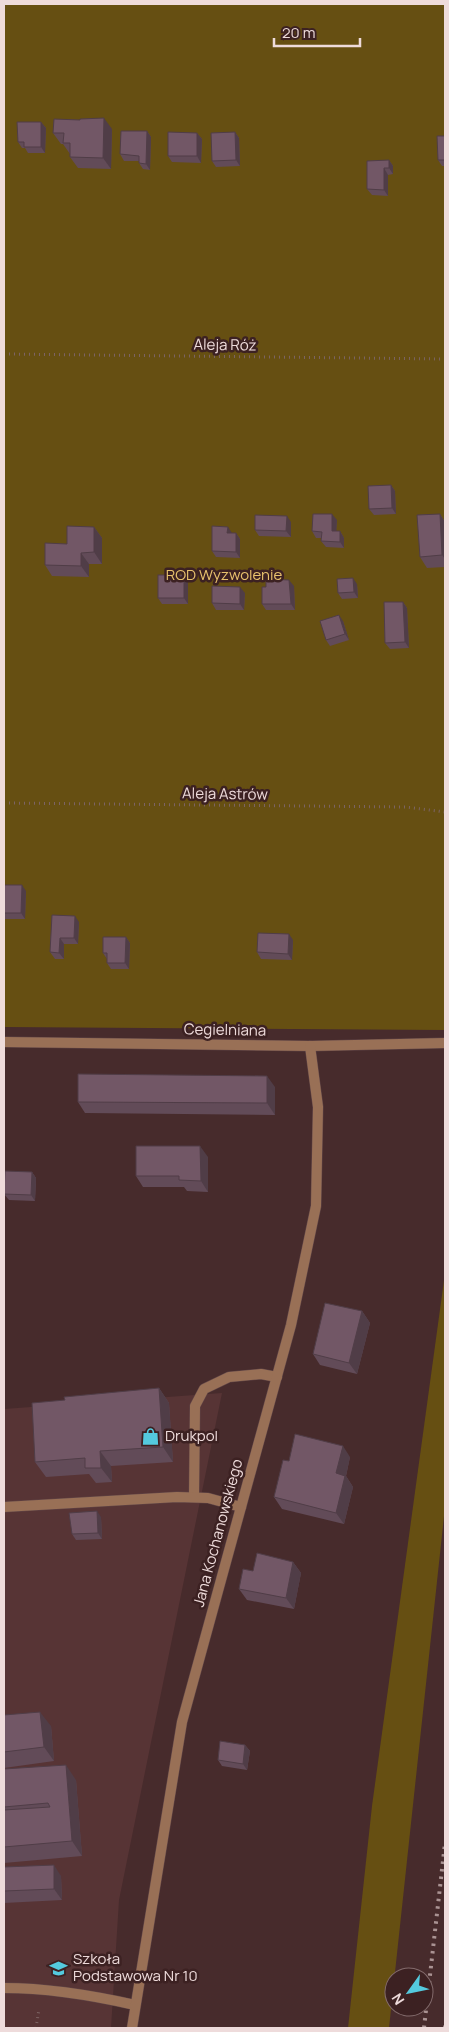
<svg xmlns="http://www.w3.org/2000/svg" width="449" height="2032" font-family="Manrope,sans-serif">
  <rect width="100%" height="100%" fill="#472b2c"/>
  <polygon fill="#573435" points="222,1393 119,1900 111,2028 4,2028 4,1409"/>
  <g fill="#664f12">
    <polygon points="4,4 445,4 445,1030 4,1027"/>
    <polygon points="445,1273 445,1507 389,2028 348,2028 372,1806"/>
  </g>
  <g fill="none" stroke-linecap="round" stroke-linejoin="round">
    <defs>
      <g id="lane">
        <polyline points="194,1497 195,1406 204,1389 229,1377 261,1374 277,1377"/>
        <polyline points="4,1507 177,1497 208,1498 241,1507"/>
        <path d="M4,1988C50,1988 91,1995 135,2005"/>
      </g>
      <g id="street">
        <polyline points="4,1042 310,1046 445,1043"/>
        <polyline points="132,2028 182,1722 291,1325 316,1206 318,1107 310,1046"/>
      </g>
    </defs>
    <use href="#lane" stroke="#624748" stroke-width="11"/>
    <use href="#street" stroke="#624748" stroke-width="11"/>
    <g stroke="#7c6363" stroke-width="3" stroke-dasharray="1 4" stroke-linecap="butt">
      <polyline points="4,354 445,359"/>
      <polyline points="4,803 406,807 445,812"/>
      <polyline points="36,2028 39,2009"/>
    </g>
    <use href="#lane" stroke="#997056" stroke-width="10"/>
    <use href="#street" stroke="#997056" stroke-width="10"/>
    <g stroke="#aa9393" stroke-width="4" stroke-dasharray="2.5 5" stroke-linecap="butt">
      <polyline points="424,2028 445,1843"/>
      <polyline points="445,2028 445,2023"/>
    </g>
  </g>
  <g fill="#624b58">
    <polygon points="41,122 46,128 45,153 28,153 25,148 22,148 18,142"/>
    <polygon points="112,129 111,169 78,168 70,157 70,154 63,144 61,144 53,133"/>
    <polygon points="147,131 151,137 150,170 143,169 139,163 139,161 124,161 120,154"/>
    <polygon points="235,132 239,138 240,166 216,167 212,161"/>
    <polygon points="197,133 202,139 201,163 172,162 168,156"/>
    <polygon points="445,136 445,166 442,166 438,160"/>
    <polygon points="389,160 393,166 393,174 388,175 388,196 372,195 367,189"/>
    <polygon points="391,485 395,491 396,514 374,515 369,509"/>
    <polygon points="440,514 445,522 445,567 427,568 420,557"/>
    <polygon points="337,520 336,531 340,531 344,538 344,548 326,547 321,541 321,538 316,538 312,531"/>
    <polygon points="291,522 291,537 259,536 255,530"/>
    <polygon points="94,527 102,538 102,564 89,564 89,577 52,576 45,565"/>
    <polygon points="232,533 236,533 240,539 240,558 216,557 212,551"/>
    <polygon points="188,581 188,604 162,604 158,598"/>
    <polygon points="357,584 358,598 342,599 338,593"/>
    <polygon points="294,586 295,610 266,610 262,604"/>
    <polygon points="245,593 244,610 216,610 212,603"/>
    <polygon points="403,602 407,608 409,648 390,649 385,643"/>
    <polygon points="343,621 349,640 330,646 326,640"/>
    <polygon points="4,885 26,891 25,919 4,919"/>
    <polygon points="52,915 79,922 78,944 64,944 64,959 55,959 50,952"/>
    <polygon points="126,937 130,943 129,969 111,969 107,963 107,959 103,953"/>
    <polygon points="293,940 292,960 261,959 257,952"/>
    <polygon points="275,1087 275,1115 85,1113 78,1102"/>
    <polygon points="208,1157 208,1192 187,1191 184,1187 143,1187 136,1176"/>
    <polygon points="32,1172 36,1178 35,1201 9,1200 4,1194"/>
    <polygon points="362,1311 370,1323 357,1374 320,1365 313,1354"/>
    <polygon points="159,1388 169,1403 173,1462 111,1466 112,1482 96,1483 89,1474 46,1477 35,1462 65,1400"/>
    <polygon points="350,1457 346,1476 353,1487 344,1524 282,1509 274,1497 289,1461"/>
    <polygon points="101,1517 102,1539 76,1540 72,1534"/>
    <polygon points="293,1562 301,1573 294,1609 247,1600 239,1589 253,1571"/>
    <polygon points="4,1715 51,1726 54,1761 4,1768"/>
    <polygon points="245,1745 250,1751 247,1770 222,1766 218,1760"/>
    <polygon points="4,1769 76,1780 82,1856 4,1863"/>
    <polygon points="4,1867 61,1876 62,1900 4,1903"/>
  </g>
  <g fill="#503d47">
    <polygon points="104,118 112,129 111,169 103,158"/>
    <polygon points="41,122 46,128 45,153 41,147"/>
    <polygon points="147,131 151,137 150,170 146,164"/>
    <polygon points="235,132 239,138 240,166 236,160"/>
    <polygon points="197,133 202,139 201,163 197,156"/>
    <polygon points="389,160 393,166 393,174 389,168"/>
    <polygon points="384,168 388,175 388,196 384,190"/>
    <polygon points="391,485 395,491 396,514 392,508"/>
    <polygon points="332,514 337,520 336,537 332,531"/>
    <polygon points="440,514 445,522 445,559 442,555"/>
    <polygon points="287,516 291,522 291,537 286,531"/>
    <polygon points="94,527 102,538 102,564 94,552"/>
    <polygon points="228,527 232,533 227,533"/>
    <polygon points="340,531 344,538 344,548 340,542"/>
    <polygon points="236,533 240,539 240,558 236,552"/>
    <polygon points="81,553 89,564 89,577 81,566"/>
    <polygon points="184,575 188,581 188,604 184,598"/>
    <polygon points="353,578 357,584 358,598 354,592"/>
    <polygon points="289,580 294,586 295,610 291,604"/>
    <polygon points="240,587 245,593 244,610 240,604"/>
    <polygon points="403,602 407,608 409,648 405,642"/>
    <polygon points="339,615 343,621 349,640 345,634"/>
    <polygon points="22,885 26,891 25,919 21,913"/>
    <polygon points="75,916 79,922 78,944 74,938"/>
    <polygon points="289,934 293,940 292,960 288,954"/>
    <polygon points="126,937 130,943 129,969 125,963"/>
    <polygon points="60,938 64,944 64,959 59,953"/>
    <polygon points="267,1076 275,1087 275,1115 267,1103"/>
    <polygon points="200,1146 208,1157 208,1192 201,1181"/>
    <polygon points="32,1172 36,1178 35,1201 31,1195"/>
    <polygon points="362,1311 370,1323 357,1374 349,1363"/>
    <polygon points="159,1388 169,1403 173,1462 163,1447"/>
    <polygon points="343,1446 350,1457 346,1476 353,1487 344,1524 336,1513 336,1473"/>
    <polygon points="100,1451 111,1466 112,1482 101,1468"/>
    <polygon points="97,1511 101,1517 102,1539 98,1533"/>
    <polygon points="293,1562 301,1573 294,1609 286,1598"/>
    <polygon points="40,1712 51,1726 54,1761 44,1747"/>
    <polygon points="245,1745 250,1751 247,1770 243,1764"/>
    <polygon points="66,1765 76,1780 82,1856 72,1841"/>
    <polygon points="54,1865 61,1876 62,1900 54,1889"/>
  </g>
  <g fill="#725766" stroke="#503d47">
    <polygon points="104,118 103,158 70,157 70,143 63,143 64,133 53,133 54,119 80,120 80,119"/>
    <polygon points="17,122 41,122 41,147 24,147 24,142 18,142"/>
    <polygon points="121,131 147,131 146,164 139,163 139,156 120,154"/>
    <polygon points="168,132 197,133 197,156 168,156"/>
    <polygon points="235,132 236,160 212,161 211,133"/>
    <polygon points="437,136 445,136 445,160 438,160"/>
    <polygon points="389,160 389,168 384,168 384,190 367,189 367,161"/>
    <polygon points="391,485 392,508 369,509 368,486"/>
    <polygon points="313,514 332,514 332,531 340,531 340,542 321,541 322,532 312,531"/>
    <polygon points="440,514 442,555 420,557 417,515"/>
    <polygon points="255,515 287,516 286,531 255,530"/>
    <polygon points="67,526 94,527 94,552 81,553 81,566 45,565 45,543 67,544"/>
    <polygon points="212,526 228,527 227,533 236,533 236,552 212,551"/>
    <rect x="158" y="575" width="26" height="23"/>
    <polygon points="353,578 354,592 338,593 337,579"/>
    <polygon points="266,579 289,580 291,604 262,604 262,587 266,587"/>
    <polygon points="212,586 240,587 240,604 212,603"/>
    <polygon points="384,602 403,602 405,642 385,643"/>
    <polygon points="339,615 345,634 326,640 320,621"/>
    <polygon points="4,885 22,885 21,913 4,913"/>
    <polygon points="52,915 75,916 74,938 60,938 59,953 50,952"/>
    <polygon points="258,933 289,934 288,954 257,952"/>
    <polygon points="103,937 126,937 125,963 107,963 107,953 103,953"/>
    <polygon points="78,1074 267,1076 267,1103 78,1102"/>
    <polygon points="136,1146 200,1146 201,1181 179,1180 179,1176 136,1176"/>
    <polygon points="5,1171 32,1172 31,1195 4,1194"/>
    <polygon points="325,1303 362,1311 349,1363 313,1354"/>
    <polygon points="159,1388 163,1447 100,1451 101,1468 85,1468 85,1458 35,1462 32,1403 65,1400 64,1397"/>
    <polygon points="295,1434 343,1446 336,1473 345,1476 336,1513 274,1497 283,1460 289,1461"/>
    <polygon points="97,1511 98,1533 72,1534 69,1513"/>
    <polygon points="257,1553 293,1562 286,1598 239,1589 243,1569 253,1571"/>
    <polygon points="40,1712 44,1747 4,1752 4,1715"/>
    <polygon points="220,1741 245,1745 243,1764 218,1760"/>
    <polygon points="66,1765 72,1841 4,1847 4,1810 50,1807 48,1803 4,1807 4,1769"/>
    <polygon points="54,1865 54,1889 4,1891 4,1867"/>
  </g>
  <defs>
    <symbol id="shop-bare" viewBox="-9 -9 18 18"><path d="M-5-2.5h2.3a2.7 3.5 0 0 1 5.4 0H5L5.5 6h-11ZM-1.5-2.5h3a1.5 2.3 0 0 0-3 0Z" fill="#54cade" stroke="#3c2122" stroke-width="2.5" paint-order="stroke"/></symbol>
    <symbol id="school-bare" viewBox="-9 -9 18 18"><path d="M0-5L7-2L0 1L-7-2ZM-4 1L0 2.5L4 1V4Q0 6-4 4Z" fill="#54cade" stroke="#3c2122" stroke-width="2.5" paint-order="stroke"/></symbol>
  </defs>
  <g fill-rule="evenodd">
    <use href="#shop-bare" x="138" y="1424" width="25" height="25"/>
    <use href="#school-bare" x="46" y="1956" width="25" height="25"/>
  </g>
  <g text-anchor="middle" stroke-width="5" stroke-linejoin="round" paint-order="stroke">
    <g font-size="15" fill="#eedbdb" stroke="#3c2122">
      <text transform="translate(225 345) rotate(1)" y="5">Aleja Róż</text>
      <text transform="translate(225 794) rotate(1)" y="5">Aleja Astrów</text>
      <text transform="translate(225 1030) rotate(1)" y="5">Cegielniana</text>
      <text transform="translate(218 1533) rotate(-75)" y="5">Jana Kochanowskiego</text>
    </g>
    <g font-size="15" fill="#e8c26d" stroke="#3c2122">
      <text x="224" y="580">ROD Wyzwolenie</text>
    </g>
    <g font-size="15" fill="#eedbdb" stroke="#3c2122" text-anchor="start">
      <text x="165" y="1441">Drukpol</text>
      <text x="73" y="1964">Szkoła<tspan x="73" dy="17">Podstawowa Nr 10</tspan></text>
    </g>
  </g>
  <rect width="449" height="2032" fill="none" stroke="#eedbdb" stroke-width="10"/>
  <g transform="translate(409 1992) rotate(237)"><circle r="24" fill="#3c2122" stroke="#836b6c"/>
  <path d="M0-4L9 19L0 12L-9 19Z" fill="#54cade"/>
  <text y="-8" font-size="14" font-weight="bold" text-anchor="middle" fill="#eedbdb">N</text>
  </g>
  <path d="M274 38v8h86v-8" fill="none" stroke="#eedbdb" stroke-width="2.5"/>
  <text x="282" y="38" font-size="15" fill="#eedbdb" stroke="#3c2122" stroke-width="4" paint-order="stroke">20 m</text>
</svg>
